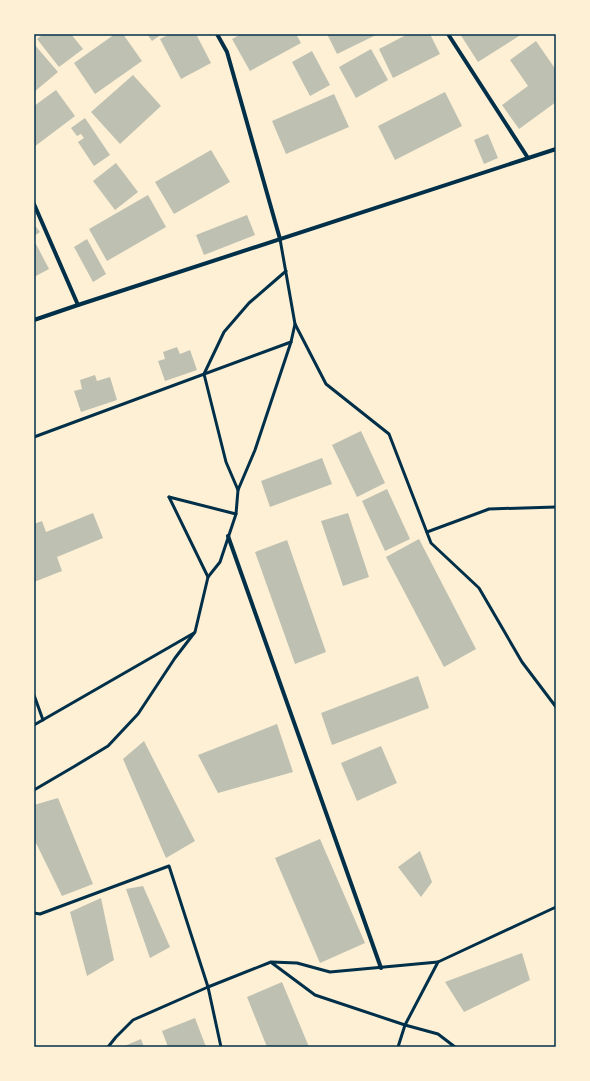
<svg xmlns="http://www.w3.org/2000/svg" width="590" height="1081" font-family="Raleway,sans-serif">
  <rect width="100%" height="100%" fill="#fdf0d5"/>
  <g fill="#bec0b2">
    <polygon points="43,34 71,34 83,49 59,67 37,39"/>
    <polygon points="115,34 123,34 142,61 95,94 74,63"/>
    <polygon points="147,34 162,34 152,41"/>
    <polygon points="170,34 196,34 211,63 181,79 160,39"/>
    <polygon points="241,34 296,34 301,43 250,71 232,39"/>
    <polygon points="327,34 378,34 337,54"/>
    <polygon points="408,34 430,34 440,54 393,78 379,49"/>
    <polygon points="460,34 522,34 478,62"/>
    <polygon points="536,41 556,70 556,102 519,129 502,105 528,86 510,60"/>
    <polygon points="34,44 58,72 34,92"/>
    <polygon points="371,49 388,80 356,98 339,67"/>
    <polygon points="312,51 330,85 310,96 292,62"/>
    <polygon points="133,75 161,106 120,144 91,112"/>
    <polygon points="56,90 75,116 34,147 34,106"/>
    <polygon points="445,92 462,126 395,160 378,126"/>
    <polygon points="334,94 349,127 286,154 272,121"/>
    <polygon points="85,118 110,155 94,166 78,142 84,138 81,134 77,136 71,128"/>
    <polygon points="488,134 498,158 484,164 474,140"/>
    <polygon points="211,150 230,182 174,214 155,182"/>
    <polygon points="116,163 138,192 115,210 93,181"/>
    <polygon points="148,195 166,227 107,261 89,229"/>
    <polygon points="247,215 255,235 204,255 196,235"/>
    <polygon points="34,224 40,232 34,236"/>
    <polygon points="87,239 106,274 93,282 74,247"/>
    <polygon points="36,244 49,269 34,277 34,245"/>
    <polygon points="177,347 180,354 190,350 197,370 165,381 158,361 165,359 163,352"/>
    <polygon points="95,375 97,381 110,377 117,400 81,412 74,391 82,389 80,380"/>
    <polygon points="361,431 385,483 357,497 332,445"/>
    <polygon points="322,458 332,484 270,507 261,481"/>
    <polygon points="387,489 410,539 385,551 362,501"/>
    <polygon points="93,513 103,538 57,557 62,571 34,582 34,524 42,521 46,532"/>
    <polygon points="348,513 369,577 343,586 321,521"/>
    <polygon points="419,539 476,649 444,667 386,557"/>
    <polygon points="287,540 326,652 295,664 255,552"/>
    <polygon points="418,676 429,708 332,745 321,713"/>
    <polygon points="277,724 293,772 218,793 198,755"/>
    <polygon points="144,741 195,841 166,858 123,759"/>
    <polygon points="381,746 397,783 357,801 341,763"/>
    <polygon points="58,798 93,884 62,896 34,839 34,805"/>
    <polygon points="320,839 365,943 320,963 275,858"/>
    <polygon points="420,851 432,882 421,897 398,867"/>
    <polygon points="143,886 170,947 150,958 126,889"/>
    <polygon points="101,898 114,960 87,976 70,912"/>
    <polygon points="522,953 530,980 464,1012 445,982"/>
    <polygon points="282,982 309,1047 267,1047 247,997"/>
    <polygon points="195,1018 206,1047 168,1047 162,1031"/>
    <polygon points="141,1039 144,1047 122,1047"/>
  </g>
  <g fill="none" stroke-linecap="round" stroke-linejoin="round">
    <g stroke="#003049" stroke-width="3">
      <polyline points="280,239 295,324 326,384 389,434 431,543 479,588 522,662 556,707"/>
      <polyline points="34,437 291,342"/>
      <polyline points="238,490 226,462 204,374 224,332 249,303 286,271"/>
      <polyline points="169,497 208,577"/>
      <polyline points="169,497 236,514"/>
      <polyline points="427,532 489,509 556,507"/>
      <polyline points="34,695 43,720"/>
      <polyline points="34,725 194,633"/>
      <polyline points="34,790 75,766 108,746 138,714 175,658 195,632 208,577 220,562 236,514 238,490 255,450 291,342 295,324"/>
      <polyline points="34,913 40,914 169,866 208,987 221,1047"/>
      <polyline points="272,963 315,995 405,1025 438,1034 455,1047"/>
      <polyline points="108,1047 116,1037 133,1020 208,987 271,962 297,963 330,972 438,962 556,907"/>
      <polyline points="398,1047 405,1025 438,962"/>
    </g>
    <g stroke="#003049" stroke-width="4">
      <polyline points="217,34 227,52 280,239"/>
      <polyline points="448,34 528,158"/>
      <polyline points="34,204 78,305"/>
      <polyline points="34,320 78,305 556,149"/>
      <polyline points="228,536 381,968"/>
    </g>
  </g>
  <rect width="590" height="1081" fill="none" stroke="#fdf0d5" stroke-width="70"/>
  <rect x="35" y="35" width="520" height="1011" fill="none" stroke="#003049" stroke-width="1.5"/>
</svg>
